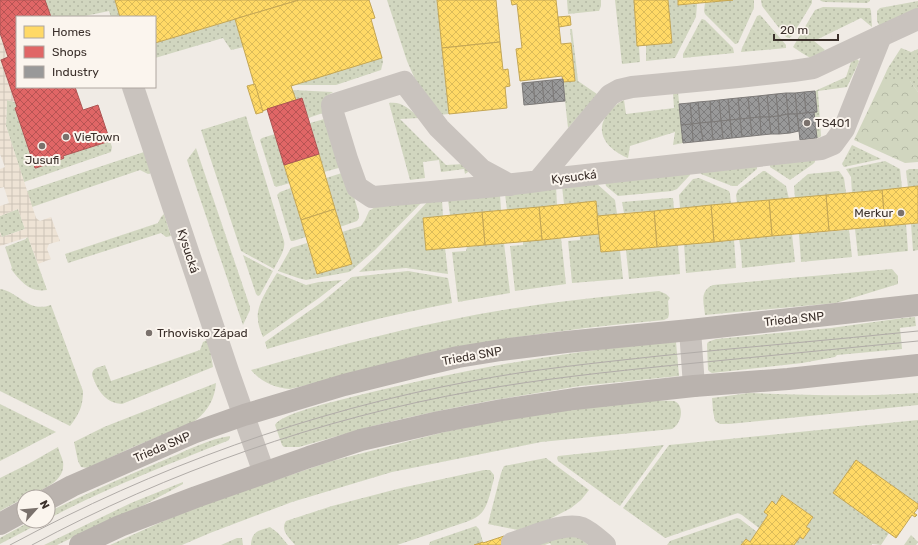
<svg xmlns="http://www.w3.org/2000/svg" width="918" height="545" font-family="Rubik,sans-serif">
  <defs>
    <pattern id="grass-dots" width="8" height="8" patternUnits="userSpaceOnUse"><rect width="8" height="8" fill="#d1d6bf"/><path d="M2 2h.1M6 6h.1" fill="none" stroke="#b4b8a4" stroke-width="1.8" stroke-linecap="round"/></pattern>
    <pattern id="park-crowns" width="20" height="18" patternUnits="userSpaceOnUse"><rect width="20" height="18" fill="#d1d6bf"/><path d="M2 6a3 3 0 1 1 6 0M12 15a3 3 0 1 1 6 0" fill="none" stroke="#b4b8a4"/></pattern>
    <pattern id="plaza-grid" width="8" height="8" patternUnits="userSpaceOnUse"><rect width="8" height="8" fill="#eee3d5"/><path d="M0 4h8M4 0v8" fill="none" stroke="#cdc3b7"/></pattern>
    <pattern id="homes-cross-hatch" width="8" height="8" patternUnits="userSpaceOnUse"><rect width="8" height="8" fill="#ffd966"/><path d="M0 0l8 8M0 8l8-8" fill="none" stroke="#dbbb59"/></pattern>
    <pattern id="shops-cross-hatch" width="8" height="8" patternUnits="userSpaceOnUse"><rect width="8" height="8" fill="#e06666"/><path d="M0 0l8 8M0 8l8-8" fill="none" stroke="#b75454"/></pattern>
    <pattern id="industry-cross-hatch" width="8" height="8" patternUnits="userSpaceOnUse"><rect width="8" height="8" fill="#999"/><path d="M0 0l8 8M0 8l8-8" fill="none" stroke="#7e7d7d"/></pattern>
  </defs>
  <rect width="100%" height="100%" fill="#f0ebe5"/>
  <g fill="url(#grass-dots)">
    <polygon points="45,0 115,0 120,17 111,17 109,11 80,17 51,17"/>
    <polygon points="387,0 437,0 449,114 438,115 414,77 407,61"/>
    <polygon points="567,0 601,0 601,6 599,11 597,11 568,14"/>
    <polygon points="615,0 634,0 637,46 639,46 640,62 622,64"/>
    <polygon points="668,0 678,0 678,5 697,4 696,17 675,58 646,61 646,45 672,43"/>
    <polygon points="733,0 754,0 754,8 738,43 736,44 735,44 705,14 704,11 705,3"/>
    <polygon points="761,0 812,0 812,3 792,36 789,38 786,37 762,6"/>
    <polygon points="820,0 870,0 870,1 867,3 824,2 821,1"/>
    <polygon points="918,1 918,9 880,27 877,21 877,11 880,8"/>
    <polygon points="823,7 870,8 871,11 872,27 861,18 814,41 825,50 812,59 802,53 793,47 815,10"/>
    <polygon points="760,15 762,17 786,45 786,48 741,52 742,48 757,16"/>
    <polygon points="235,19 244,47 231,50 223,38 155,58 155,43"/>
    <polygon points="702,19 705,20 733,48 734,53 683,58 683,54 701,20"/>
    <polygon points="570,29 572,29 578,81 597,94 589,104 568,128 563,82 575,81"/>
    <polygon points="901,48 911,52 918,49 918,92 910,81 882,81 888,68"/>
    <polygon points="382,56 383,62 381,70 336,85 295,85"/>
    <polygon points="857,59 859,61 858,64 847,87 818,91 821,136 820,137 817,138 814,112 817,111 815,91 846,77 851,62"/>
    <polygon points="292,90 333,92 325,97 326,112 308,118 302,98 296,100"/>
    <path d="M678,92L683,143L673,145L675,132L630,146L628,158C608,150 592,132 609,112C614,107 617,103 624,100L626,114L674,108L673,93Z"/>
    <polygon points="7,100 15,102 17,107 15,109 35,168 36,168 62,159 63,158 63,156 110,141 112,147 111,152 24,182 6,126"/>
    <path d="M389,103C402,101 411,110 419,118L400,119L446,165L464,164L468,168V172L465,174L464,169L441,172L439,160L423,162L425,178L410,180Z"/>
    <path d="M246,116L284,241C286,250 278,260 274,269L241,251L201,130Z"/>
    <polygon points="328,118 342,167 324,172 310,123"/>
    <polygon points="275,134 290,183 276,187 274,185 260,140 262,138"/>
    <polygon points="852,145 881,159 844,167 842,164"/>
    <polygon points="196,148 250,307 250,310 243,325 187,160"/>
    <polygon points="144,152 151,173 148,174 140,170 32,207 27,191"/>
    <polygon points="815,160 815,162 813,164 790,180 770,167 770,165"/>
    <polygon points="885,161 900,169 902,188 852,193 851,177 846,169"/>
    <polygon points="757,166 757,169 737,186 732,186 701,174 700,172"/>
    <polygon points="909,169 918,169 918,186 908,187 906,171"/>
    <polygon points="763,171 765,171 786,186 789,199 737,203 736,195 738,190"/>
    <polygon points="839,171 844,178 846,193 795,198 794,186 808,174"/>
    <polygon points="345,172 347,173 359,214 359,218 357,221 340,227 326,178"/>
    <polygon points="690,173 690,175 677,189 672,191 618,196 606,186 605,182"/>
    <polygon points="699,178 729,191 730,194 731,204 680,208 679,195 693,179"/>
    <polygon points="596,183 615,200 617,214 597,216 596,201 564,204 562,186"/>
    <polygon points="556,186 557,205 507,210 505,194"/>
    <polygon points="291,188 306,237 293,241 291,241 290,239 277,195 280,192"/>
    <polygon points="500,195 501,210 450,215 448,200"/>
    <polygon points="670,198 673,198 674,209 624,213 622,202"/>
    <path d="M430,199L442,200L443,216L423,218L426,250L445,248L448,274L406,268L359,272C384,249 407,224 430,199Z"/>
    <polygon points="424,200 375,250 352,270 349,272 306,280 298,278 278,271 291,248 307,243 317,274 351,264 342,232 361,226 365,220 369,211 378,205"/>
    <polygon points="18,209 25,229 2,237 0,232 0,216"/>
    <polygon points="164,214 171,236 166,237 161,233 68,263 65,254 158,223 161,217"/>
    <polygon points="918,223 918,250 913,251 911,224"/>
    <polygon points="906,224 908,251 858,256 855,229"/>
    <polygon points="849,230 852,257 801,262 799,234"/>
    <polygon points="599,234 601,252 620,250 623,279 572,283 568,241 580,240 580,236"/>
    <polygon points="792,234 795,262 742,268 741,251 739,239"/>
    <path d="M28,237L47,290C30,293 21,282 11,269L12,268L5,247L26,239V238Z"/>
    <polygon points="561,238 566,284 515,291 510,246 523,245 523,241"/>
    <polygon points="734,240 736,268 686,273 684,244"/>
    <polygon points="504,243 510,293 458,302 452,252 466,251 467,247"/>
    <polygon points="678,245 680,274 629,279 626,250"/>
    <polygon points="243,255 273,271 260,295 258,296 256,294"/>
    <path d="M892,269L898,276V284L836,303L705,315C704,303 699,291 713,285Z"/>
    <path d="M408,271L448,278L452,303C389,315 328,331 267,349L265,342L322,302L352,277Z"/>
    <path d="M277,273L306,285L319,282L342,280L319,298L263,337C261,332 258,325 258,319C256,305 270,285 277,273Z"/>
    <path d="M0,289C19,292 28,313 51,305L83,391C83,407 79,414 70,426L0,391Z"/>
    <path d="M659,291L666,294L670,298L668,301L669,314L668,318L664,320C587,327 510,336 435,352C386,362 339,378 290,389C275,388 261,382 251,370C336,346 422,323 509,309C559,301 609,296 659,291Z"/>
    <polygon points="915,317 916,326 900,328 902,349 837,355 835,357 802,363 712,373 710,372 708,370 707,344 708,342 716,339 831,328 903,318"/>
    <path d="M207,340L210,348L213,367L122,404C107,403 99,393 94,380C93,377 91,374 93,371C95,367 101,367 105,365L111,381L200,350L203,342Z"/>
    <path d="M676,342L679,376L580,386L494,400L448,409L406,418L373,426L299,447H284L282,445L275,425C280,415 324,404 336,401C415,381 494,364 574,353C608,348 642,345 676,342Z"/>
    <path d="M216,383C215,398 208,411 196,420C186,428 161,435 148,441C127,449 108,459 88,468L81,467L78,461L74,442L104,427Z"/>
    <path d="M749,393C806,395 862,397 918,393V405L729,424H720L715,421L713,411L712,398Z"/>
    <path d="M648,400L674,401C685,405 682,424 672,429L541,442L392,472L292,502L210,533L182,545H110L168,519L210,502L332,461L448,431L509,419L562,411Z"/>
    <polygon points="0,404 56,432 0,461"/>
    <polygon points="918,420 918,504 856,460 833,493 889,533 881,545 872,544 872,545 794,545 800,537 803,539 810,529 806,527 813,517 783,495 776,505 772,502 768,515 759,528 742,515 738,513 665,538 623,508 669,445"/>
    <path d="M230,436L229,440L227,441C167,465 106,488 48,519V512C88,493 128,475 169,458C188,450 209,439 230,436Z"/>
    <polygon points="664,445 620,506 558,461 557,458 558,456"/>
    <path d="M58,447C59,452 62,457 63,462C66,482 40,490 27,497H24V498L0,511V478L30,463Z"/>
    <polygon points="546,458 589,490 581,500 571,508 548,520 518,530 488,524 501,473 504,466"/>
    <path d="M484,470H490L494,475V479C490,491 489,508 478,516C474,519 470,520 466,522L397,545H295C289,537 280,531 286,521L332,506L401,488Z"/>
    <polygon points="183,482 183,484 144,505 105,522 57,545 44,545 131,503"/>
    <polygon points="737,518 740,519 757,532 750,542 746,539 741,545 667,545 670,541"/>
    <polygon points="31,521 44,521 0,544 0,538"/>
    <polygon points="476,526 479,529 483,542 474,545 429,545 430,542 432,541"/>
    <path d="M270,527L278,533L288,545H251C252,531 258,531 270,527Z"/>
    <polygon points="569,535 581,539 588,545 551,545 550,543 545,545 527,545"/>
    <polygon points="911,535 918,542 916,545 904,545"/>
    <polygon points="237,538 242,538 243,545 221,545"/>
  </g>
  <polygon fill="url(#park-crowns)" points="882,81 910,81 918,92 918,162 905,163 854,140"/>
  <polygon fill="url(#plaza-grid)" points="0,33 8,57 1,60 15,102 7,100 6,126 36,218 40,221 51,217 60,241 49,244 48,246 47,249 51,259 38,264 28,237 0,246 0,232 2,237 25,229 18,209 0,216 0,206 9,203 4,187 0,188 0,169 5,167 0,154"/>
  <g fill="url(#homes-cross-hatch)" stroke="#c4a654">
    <polygon points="115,0 299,0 155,43 155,17 120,17"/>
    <polygon points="299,0 369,0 375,18 371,19 382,58 291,86 296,100 262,111 235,19"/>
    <polygon points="437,0 496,0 500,42 442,48"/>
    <polygon points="511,0 556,0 561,44 571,43 575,81 563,82 562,76 520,81 516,49 522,48 517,4 512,5"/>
    <polygon points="634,0 668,0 672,43 637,46"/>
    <polygon points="678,0 733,0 678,5"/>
    <polygon points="570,16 571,25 559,27 558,17"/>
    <polygon points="500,42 503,70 508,69 510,86 505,87 507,108 449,114 442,48"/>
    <polygon points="255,84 263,112 256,114 247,86"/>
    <polygon points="319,154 335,209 301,220 284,165"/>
    <polygon points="918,186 918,223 885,226 882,190"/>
    <polygon points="882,190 885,226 829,231 826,195"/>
    <polygon points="826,195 829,231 772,236 769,200"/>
    <polygon points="769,200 772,236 714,242 711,205"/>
    <polygon points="596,201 599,234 542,240 539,207"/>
    <polygon points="711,205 714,242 657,247 654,211"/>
    <polygon points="539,207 542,240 485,245 482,212"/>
    <polygon points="335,209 352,264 317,274 301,220"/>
    <polygon points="654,211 657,247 601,252 597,216"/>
    <polygon points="482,212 485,245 426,250 423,218"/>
    <polygon points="856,460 918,504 918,508 914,513 917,515 915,517 912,515 896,538 833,493"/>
    <polygon points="782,495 813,517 806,527 810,529 803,539 800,537 794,545 741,545 746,539 750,542 768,515 764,512 772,501 776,505"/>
    <polygon points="504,536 507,545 474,545 483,542 483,543"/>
  </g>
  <g fill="url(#shops-cross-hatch)" stroke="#ae5654">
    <polygon points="0,0 45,0 51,17 17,17 17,87 75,87 83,110 98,105 110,141 63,156 64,158 62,159 36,168 35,168 15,108 17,107 1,60 8,57 0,33"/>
    <polygon points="302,98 319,154 284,165 267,109"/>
  </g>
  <g fill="url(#industry-cross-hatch)" stroke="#7d7a78">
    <polygon points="563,79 565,101 554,102 552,80"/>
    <polygon points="552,80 554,102 544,103 542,81"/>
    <polygon points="542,81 544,103 535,104 533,82"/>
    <polygon points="533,82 535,104 524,105 522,83"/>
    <polygon points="815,91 817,112 806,113 804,92"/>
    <polygon points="804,92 806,113 797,114 795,93"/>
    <polygon points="786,93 795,93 797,114 788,114"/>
    <polygon points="786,93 788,114 778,116 776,94"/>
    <polygon points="776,94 778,116 769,117 767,95"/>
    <polygon points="767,95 769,117 760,117 758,96"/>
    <polygon points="758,96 760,117 750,118 748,97"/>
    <polygon points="748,97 750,118 740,119 738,98"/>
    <polygon points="738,98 740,119 730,120 728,99"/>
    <polygon points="728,99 730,120 721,121 719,100"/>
    <polygon points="719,100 721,121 711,122 710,101"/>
    <polygon points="710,101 711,122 700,123 698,102"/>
    <polygon points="698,102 700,123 692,124 690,103"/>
    <polygon points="690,103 692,124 681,125 679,104"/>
    <polygon points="814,112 817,138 800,140 797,114"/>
    <polygon points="788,114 797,114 799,131 790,133"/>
    <polygon points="788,114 790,133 779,134 778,116"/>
    <polygon points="778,116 779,134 771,134 769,117"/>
    <polygon points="760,117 769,117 771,134 761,135"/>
    <polygon points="760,117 761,135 752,136 750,118"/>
    <polygon points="750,118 752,136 742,137 740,119"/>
    <polygon points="740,119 742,137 732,138 730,120"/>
    <polygon points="730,120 732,138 723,139 721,121"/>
    <polygon points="721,121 723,139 713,140 711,122"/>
    <polygon points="711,122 713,140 703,141 700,123"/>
    <polygon points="700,123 703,141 693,142 692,124"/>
    <polygon points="692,124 693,142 683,143 681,125"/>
  </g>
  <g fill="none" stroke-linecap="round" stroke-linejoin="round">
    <g stroke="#c9c3be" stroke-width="22">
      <polyline points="881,36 918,19"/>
      <polyline points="133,87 228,371 264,473"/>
      <path d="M510,185L482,170L439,128L404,82L332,105L333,113L347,159L357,187L372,197C434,191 497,188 559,178L821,149L833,144L844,129L881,36L813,68L793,71L738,77L632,87L619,90L610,95L538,181"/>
      <polyline points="690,330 694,386"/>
      <path d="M512,543C530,538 565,521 582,528C591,532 598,539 605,545"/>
    </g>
    <g stroke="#bab3ae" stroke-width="22">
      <polyline points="48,499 72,486 152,451 193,433 244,415 344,385 424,365 458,357 501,350 566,342 690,330 918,305"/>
      <polyline points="0,524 24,511"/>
      <polyline points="80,545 120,526 196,497 309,457 361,440 439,422 502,410 574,399 694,386 788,379 918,365"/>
    </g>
    <g stroke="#b1aca8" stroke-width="1">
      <path d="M10,545C155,467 310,411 472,381C534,369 596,363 659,356C745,347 832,340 918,331"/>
      <path d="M32,545C167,472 322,418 474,391C540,379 608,372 675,365C756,357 837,349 918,341"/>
    </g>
  </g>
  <g fill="#7a716c" stroke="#fbf5ee" stroke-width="1.5">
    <circle cx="807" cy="123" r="4"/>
    <circle cx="66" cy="137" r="4"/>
    <circle cx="42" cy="146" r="4"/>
    <circle cx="901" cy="213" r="4"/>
    <circle cx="149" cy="333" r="4"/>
  </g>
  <g text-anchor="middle" stroke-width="4" stroke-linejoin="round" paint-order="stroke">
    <g font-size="12" fill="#3b302b" stroke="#fbf5ee" text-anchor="start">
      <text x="815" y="127">TS401</text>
      <text x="74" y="141">VieTown</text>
      <text x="42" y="164" text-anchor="middle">Jusufi</text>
      <text x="893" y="217" text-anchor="end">Merkur</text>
      <text x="157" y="337">Trhovisko Západ</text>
    </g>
    <g font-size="12" fill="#3b302b" stroke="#fbf5ee">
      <text transform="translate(574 177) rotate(-7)" y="4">Kysucká</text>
      <text transform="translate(188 251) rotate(72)" y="4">Kysucká</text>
      <text transform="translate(794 319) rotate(-6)" y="4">Trieda SNP</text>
      <text transform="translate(472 356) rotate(-10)" y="4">Trieda SNP</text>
      <text transform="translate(162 447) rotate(-23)" y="4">Trieda SNP</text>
    </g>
  </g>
  <rect x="16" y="16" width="140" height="72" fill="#fbf5ee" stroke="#aea6a0"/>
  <rect x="24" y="26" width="20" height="12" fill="#ffd966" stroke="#aea6a0"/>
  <text x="52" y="36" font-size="12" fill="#3b302b">Homes</text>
  <rect x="24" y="46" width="20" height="12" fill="#e06666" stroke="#aea6a0"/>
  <text x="52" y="56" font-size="12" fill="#3b302b">Shops</text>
  <rect x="24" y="66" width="20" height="12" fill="#999999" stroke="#aea6a0"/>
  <text x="52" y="76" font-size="12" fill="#3b302b">Industry</text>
  <g transform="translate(36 509) rotate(63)"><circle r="19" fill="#fbf5ee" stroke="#aea6a0"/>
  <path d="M0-3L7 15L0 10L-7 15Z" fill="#7a716c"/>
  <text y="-6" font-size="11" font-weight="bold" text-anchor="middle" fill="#3b302b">N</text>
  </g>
  <path d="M774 34v6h64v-6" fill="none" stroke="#3b302b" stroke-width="2"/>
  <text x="780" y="34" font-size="12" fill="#3b302b" stroke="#fbf5ee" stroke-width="3" paint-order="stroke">20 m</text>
</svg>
